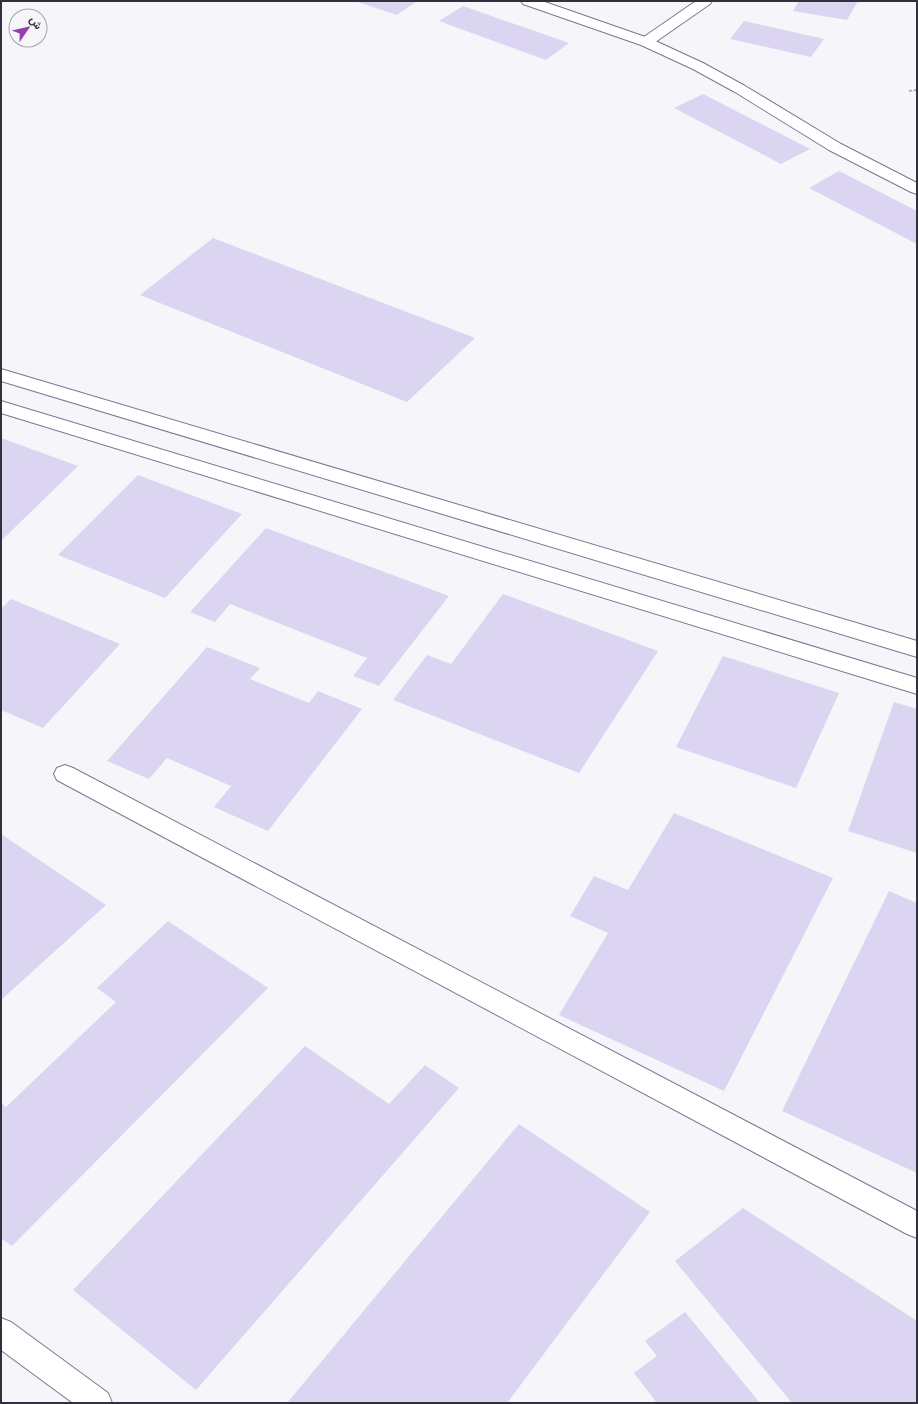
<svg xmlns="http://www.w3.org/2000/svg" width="918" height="1404" font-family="Ubuntu,Vazirmatn,sans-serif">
  <rect width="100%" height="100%" fill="#f6f5fa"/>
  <g fill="#dbd5f1">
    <polygon points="355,1 417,1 397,15"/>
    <polygon points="799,1 858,1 847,20 793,11"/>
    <polygon points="463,6 569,43 546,60 439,21"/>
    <polygon points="744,21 824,39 811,57 730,39"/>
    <polygon points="703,94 810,149 781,164 674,108"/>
    <polygon points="839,171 917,211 917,244 809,188"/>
    <polygon points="213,238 475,338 407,402 140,295"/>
    <polygon points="1,438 78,466 1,541"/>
    <polygon points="138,475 242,514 165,598 58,555"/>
    <polygon points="266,528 449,596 379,686 353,676 367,658 230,604 215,622 190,612"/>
    <polygon points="503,594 658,651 579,773 393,700 427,655 451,664"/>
    <polygon points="11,599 120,644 43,728 1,710 1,609"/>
    <polygon points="207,647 260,668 250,679 309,703 318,691 362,709 268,831 214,807 231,786 167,758 149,779 107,761"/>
    <polygon points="723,656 839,693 796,788 676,747"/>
    <polygon points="894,702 917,709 917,853 848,831"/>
    <polygon points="674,813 833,878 724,1091 559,1015 608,933 570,916 594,876 628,890"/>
    <polygon points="1,834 106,905 1,1000"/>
    <polygon points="889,891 917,903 917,1173 782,1111"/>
    <polygon points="168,921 268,988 12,1246 1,1238 1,1103 6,1107 116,1002 97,988"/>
    <polygon points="305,1046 389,1104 425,1065 459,1088 196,1390 73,1290"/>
    <polygon points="519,1124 650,1212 507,1403 287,1403"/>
    <polygon points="743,1208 917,1321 917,1403 792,1403 675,1261"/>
    <polygon points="685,1312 760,1403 657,1403 634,1373 657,1356 645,1341"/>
  </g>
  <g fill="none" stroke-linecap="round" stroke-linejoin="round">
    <defs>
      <g id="minor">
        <polygon points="696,1 712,1 710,4 651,45 646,46 641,45 639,42 641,39"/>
        <polygon points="1,369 917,641 917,657 1,381"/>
        <polygon points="1,401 917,678 917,694 1,413"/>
        <polygon points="65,765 73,768 917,1211 917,1238 907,1234 57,780 54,774 57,768"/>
        <polygon points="1,1318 11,1322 108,1393 112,1403 73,1403 1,1350"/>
      </g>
      <polygon id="major" points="521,1 542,1 651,39 703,63 745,86 841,144 917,183 917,194 911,192 829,150 735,92 693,69 641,45 523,4"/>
    </defs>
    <use href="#minor" stroke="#7c7690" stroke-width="2"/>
    <use href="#major" stroke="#7c7690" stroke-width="2"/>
    <polyline stroke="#b0aeb6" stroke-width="2" stroke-dasharray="3 1.5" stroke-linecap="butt" points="909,91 917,90"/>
    <use href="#minor" fill="#fff" fill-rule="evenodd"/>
    <use href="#major" fill="#fff" fill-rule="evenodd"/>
  </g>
  <rect width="918" height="1404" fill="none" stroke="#32303b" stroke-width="4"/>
  <g transform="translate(28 28) rotate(56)"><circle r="19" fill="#f6f5fa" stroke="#a8a6ae"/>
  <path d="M0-3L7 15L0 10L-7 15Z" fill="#9440ad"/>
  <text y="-6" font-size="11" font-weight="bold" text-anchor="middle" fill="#32303b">ش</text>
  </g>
</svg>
